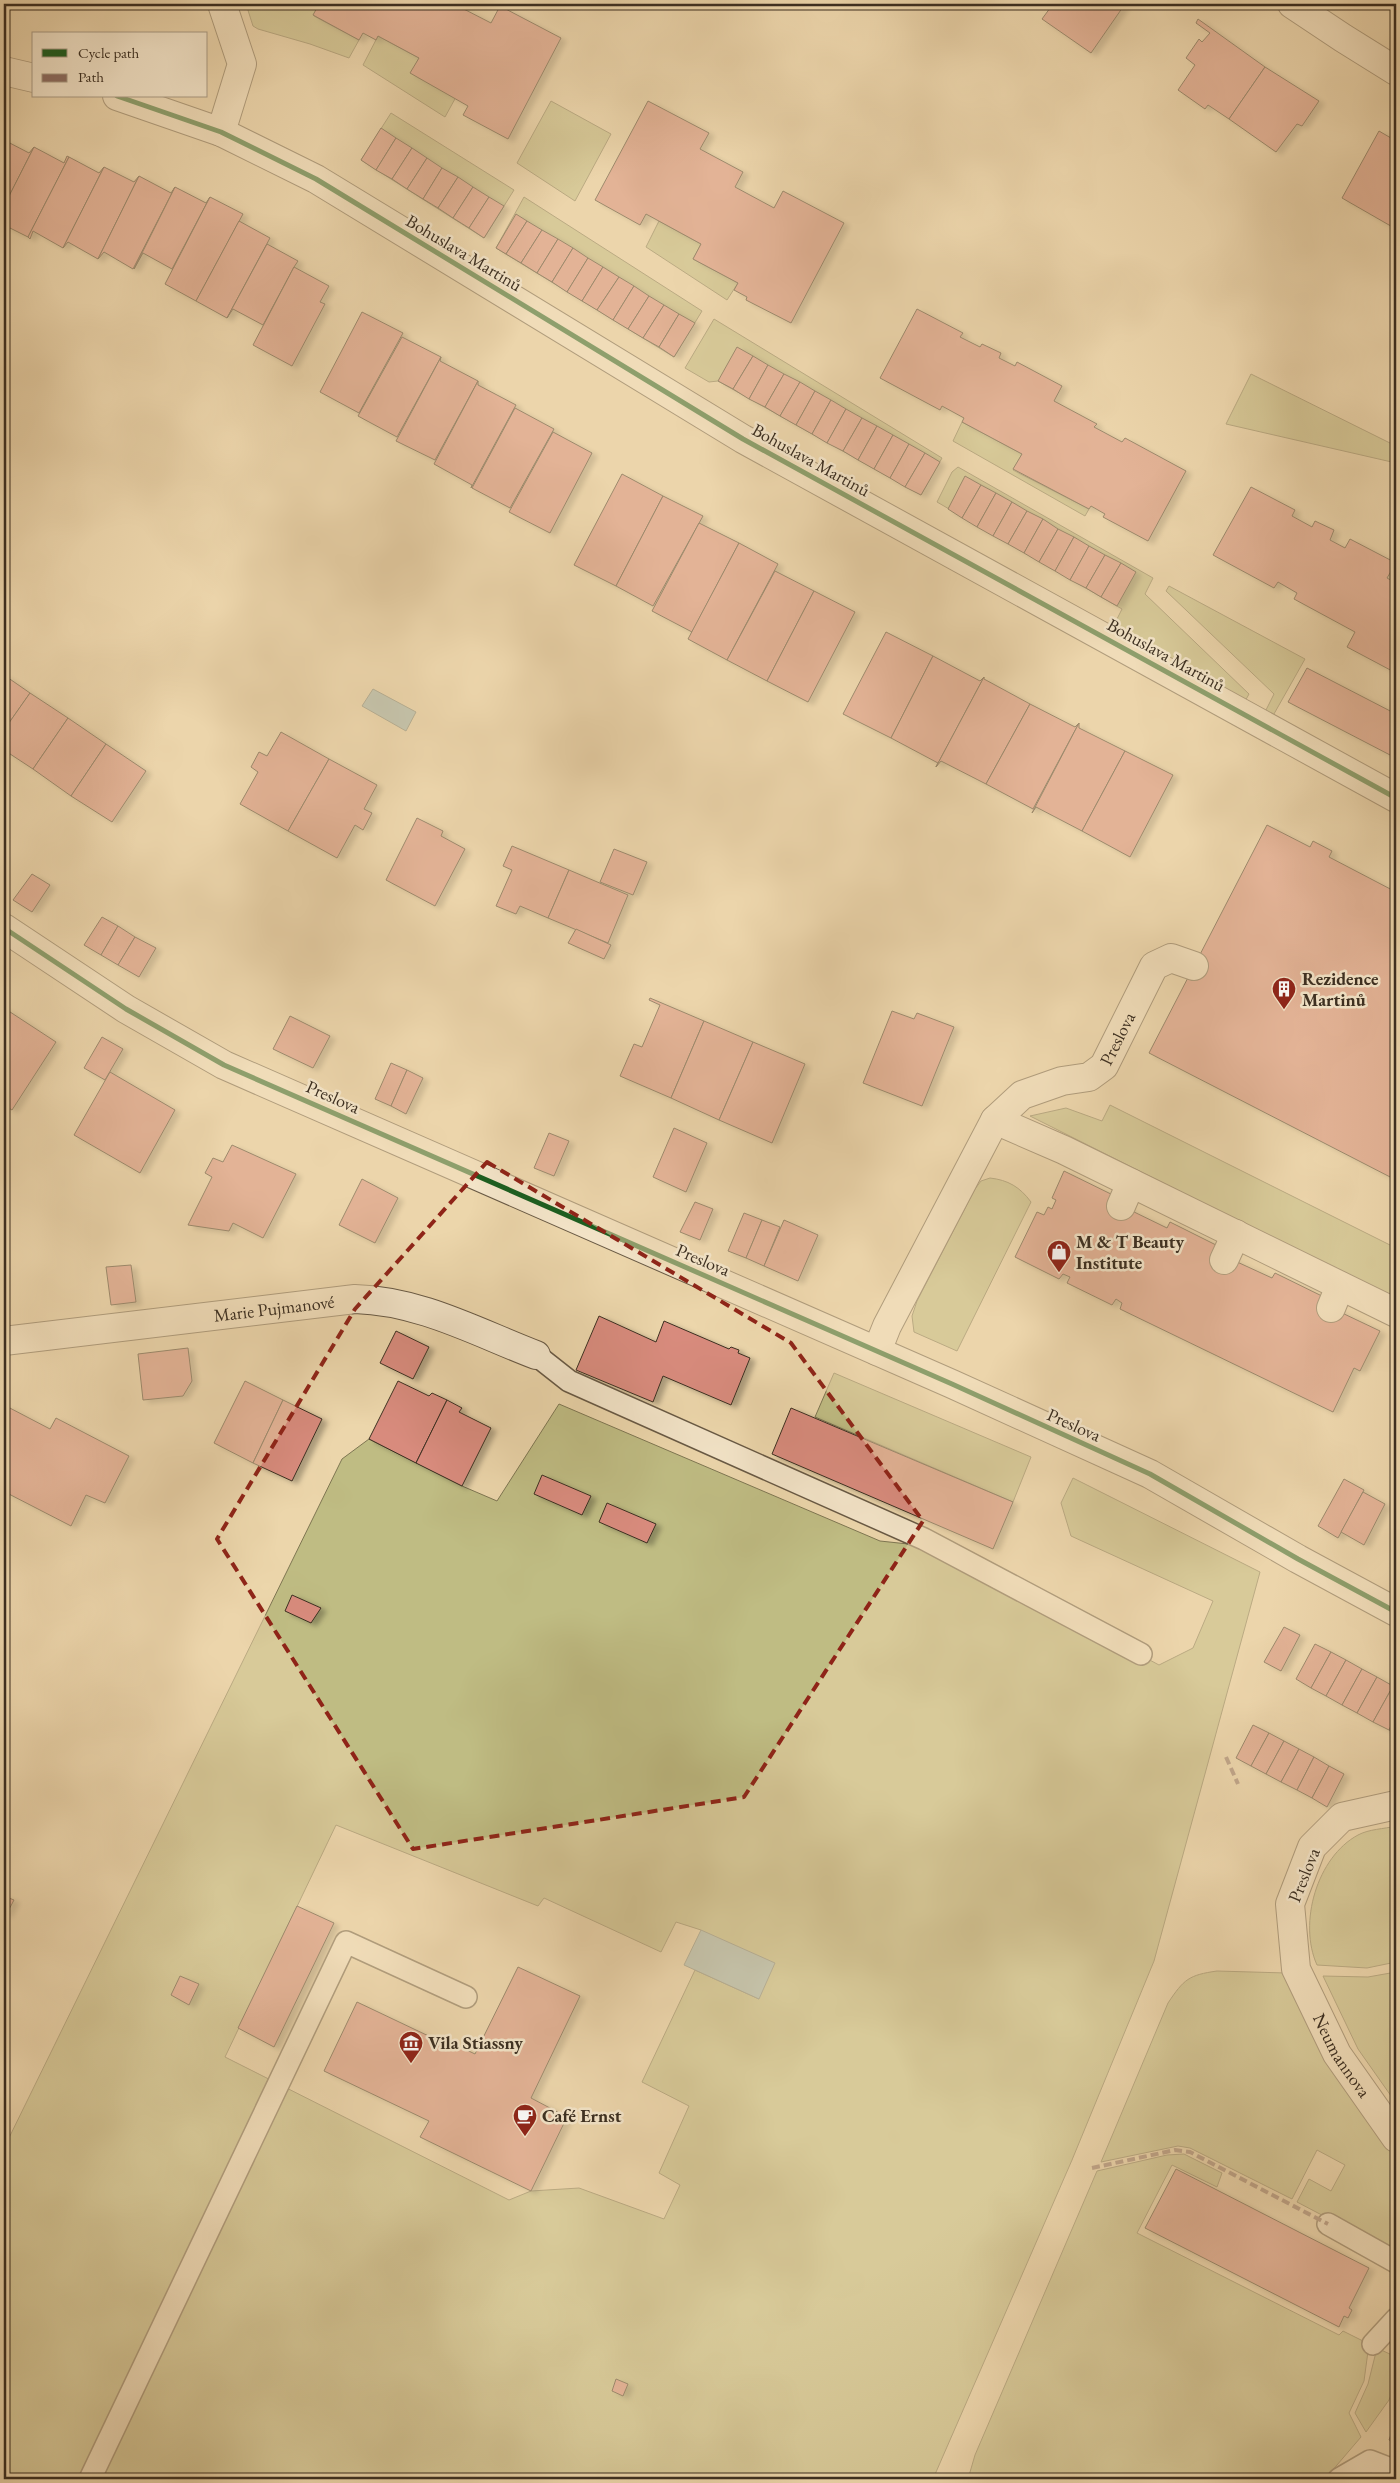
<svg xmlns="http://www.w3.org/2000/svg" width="1400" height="2483" font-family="'EB Garamond',serif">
  <defs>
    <filter id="shadow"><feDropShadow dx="5.5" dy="3" stdDeviation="2.5" flood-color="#0004"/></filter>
  </defs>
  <rect width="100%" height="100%" fill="#ecd6ab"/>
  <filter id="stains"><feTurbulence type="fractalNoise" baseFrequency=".004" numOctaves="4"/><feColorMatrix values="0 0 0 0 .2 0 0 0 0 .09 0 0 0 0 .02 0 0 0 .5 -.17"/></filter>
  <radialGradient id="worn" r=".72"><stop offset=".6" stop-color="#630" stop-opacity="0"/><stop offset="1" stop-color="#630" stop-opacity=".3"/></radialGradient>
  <g fill="#bfbc83" stroke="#7e7652" fill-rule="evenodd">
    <polygon points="246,4 319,4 314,16 359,40 349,58 310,44 258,29 253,26"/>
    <polygon points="378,36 419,58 411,73 456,97 445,117 363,65"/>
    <polygon points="551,101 611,134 575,201 517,163"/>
    <polygon points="391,113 514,190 484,238 361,160"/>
    <polygon points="524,197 702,311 674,357 496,248"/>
    <polygon points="659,221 701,244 693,259 738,283 727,300 646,247"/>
    <polygon points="714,319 942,458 921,495 718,381 709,382 685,368"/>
    <polygon points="1251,374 1396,446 1396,463 1226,424"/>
    <polygon points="962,422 1022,454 1013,470 1089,509 1085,516 953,441"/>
    <polygon points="958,467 1153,578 1145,594 1249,694 1243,705 1114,625 1122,609 937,502 952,472"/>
    <polygon points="1169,586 1305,659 1270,721 1263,716 1274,694 1166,591"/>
    <polygon points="1110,1105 1396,1248 1396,1300 1030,1116 1066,1108 1102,1121"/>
    <path d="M990,1178C1008,1180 1020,1187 1031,1202L957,1351L914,1332L912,1316L917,1301L975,1189L981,1181Z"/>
    <polygon points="834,1373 1031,1457 1013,1502 815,1417"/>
    <path d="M559,1404L880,1541L908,1544L924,1539L1159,1665L1193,1648L1213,1601L1071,1536L1061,1503L1073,1478L1260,1572L1154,1961L1072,2160L933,2479H4V2148L342,1459L369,1439L462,1486L497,1501ZM336,1825L538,1906L544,1898L661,1952L676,1922L701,1930L759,1999L695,1970L642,2082L689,2106L659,2173L680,2185L664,2219L579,2188L531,2191L509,2200L225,2057Z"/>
    <path d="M1396,1826V1962L1367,1968L1317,1965C1298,1923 1317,1857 1358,1835C1369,1829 1384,1829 1396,1826Z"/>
    <path d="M1217,1971L1286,1973L1331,2064L1396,2157V2254L1297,2202L1309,2179L1331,2191L1345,2165L1317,2150L1292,2199L1190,2148L1178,2146L1101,2162L1168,2003C1184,1979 1189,1975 1217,1971Z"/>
    <polygon points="1396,1972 1396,2103 1358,2049 1323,1976 1368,1977"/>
    <polygon points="1184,2154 1222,2173 1217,2187 1172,2165 1137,2233 1339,2335 1343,2331 1369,2344 1364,2381 1349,2413 1361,2437 1325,2479 968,2479 975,2455 1097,2171 1167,2155"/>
    <polygon points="1377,2348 1394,2356 1396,2352 1396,2383 1389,2400 1366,2432 1355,2413 1368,2384"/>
  </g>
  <g fill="#9cb7b3" stroke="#768179">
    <polygon points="373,689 416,712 406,731 362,706"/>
    <polygon points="701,1930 775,1963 759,1999 684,1965"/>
  </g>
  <g fill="#d88b7d" stroke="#3c2f21" filter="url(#shadow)">
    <polygon points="319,4 454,4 491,23 500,6 561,38 508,139 463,115 468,106 410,73 419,58 378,36 376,40 363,33 359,40 313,15"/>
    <polygon points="1053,4 1125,4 1091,53 1042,19"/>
    <polygon points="1198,19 1265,67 1229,119 1208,105 1205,109 1178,90 1195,65 1186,58 1199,39 1202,42 1210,33 1196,23"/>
    <polygon points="1265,67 1319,101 1302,126 1297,124 1276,152 1229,119"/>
    <polygon points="648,101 709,133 700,149 743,172 735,187 774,208 783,191 844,223 791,323 746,300 747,297 734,290 738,283 693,259 701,244 646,214 640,225 595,200"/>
    <polygon points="381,128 396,138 376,170 361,160"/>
    <polygon points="1379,131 1396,141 1396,229 1342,198"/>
    <polygon points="396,138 412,148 392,179 376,170"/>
    <polygon points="4,140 29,153 34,147 4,206"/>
    <polygon points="34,147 64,163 67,156 69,157 28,237 4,225 4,206"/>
    <polygon points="412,148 427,158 407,189 392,179"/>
    <polygon points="69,157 99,173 104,167 63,248 33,231 30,239 28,237"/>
    <polygon points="427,158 442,168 423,199 407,189"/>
    <polygon points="104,167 134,182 139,176 98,259 68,242 63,248"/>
    <polygon points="442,168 458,177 438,208 423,199"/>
    <polygon points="139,176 171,193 175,187 133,269 104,252 98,259"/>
    <polygon points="458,177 473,187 453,218 438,208"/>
    <polygon points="175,187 206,203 210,197 172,269 143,253 134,269"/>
    <polygon points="473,187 489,197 469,228 453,218"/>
    <polygon points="210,197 243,214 196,301 165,284"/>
    <polygon points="489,197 504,206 484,238 469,228"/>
    <polygon points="516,214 527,221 506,254 496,248"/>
    <polygon points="239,221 270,238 227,318 196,301"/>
    <polygon points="527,221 542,230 521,263 506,254"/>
    <polygon points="542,230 558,239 537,273 521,263"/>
    <polygon points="558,239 573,248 552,282 537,273"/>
    <polygon points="267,244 298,261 294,267 263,325 233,309 227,318"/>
    <polygon points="573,248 588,258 567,292 552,282"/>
    <polygon points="588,258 603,267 582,301 567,292"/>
    <polygon points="294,267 329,286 320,302 325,304 292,366 253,345"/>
    <polygon points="603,267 619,277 597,310 582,301"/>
    <polygon points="619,277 634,286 613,320 597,310"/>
    <polygon points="634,286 649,296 628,329 613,320"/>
    <polygon points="649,296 664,305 643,338 628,329"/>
    <polygon points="664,305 679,314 659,347 643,338"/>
    <polygon points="917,309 963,333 960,337 980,347 982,344 1001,353 999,358 1015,366 1017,362 1062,386 1054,401 1097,424 1094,427 1122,442 1125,438 1186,471 1148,541 1103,517 1105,514 1091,506 1089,509 1013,469 1022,454 962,422 964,418 942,406 940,410 880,378"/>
    <polygon points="362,312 403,333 359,413 320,392"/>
    <polygon points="679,314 695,323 674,357 659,347"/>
    <polygon points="402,337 441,357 397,437 358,416"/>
    <polygon points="737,347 753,356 733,389 718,381"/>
    <polygon points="753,356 768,365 749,399 733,389"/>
    <polygon points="441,357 440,361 478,381 435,460 396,441"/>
    <polygon points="768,365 784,374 765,407 749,399"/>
    <polygon points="784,374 800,382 780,416 765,407"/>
    <polygon points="478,381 478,385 516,405 471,488 472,485 434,464"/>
    <polygon points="800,382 815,391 796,425 780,416"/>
    <polygon points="815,391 831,400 812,434 796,425"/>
    <polygon points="831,400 846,409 827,443 812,434"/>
    <polygon points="515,408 554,429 510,508 472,488"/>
    <polygon points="846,409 862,418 843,451 827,443"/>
    <polygon points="862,418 877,426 858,460 843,451"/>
    <polygon points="877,426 893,435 874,469 858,460"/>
    <polygon points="553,432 592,453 550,533 509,512"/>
    <polygon points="893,435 909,444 890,478 874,469"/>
    <polygon points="909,444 925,453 905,487 890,478"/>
    <polygon points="925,453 940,462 921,495 905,487"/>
    <polygon points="622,474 663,496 616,586 574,565"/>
    <polygon points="965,476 981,485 962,518 948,509"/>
    <polygon points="981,485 996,493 977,527 962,518"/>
    <polygon points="1251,487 1295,510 1292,516 1312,527 1315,521 1334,530 1330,540 1345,548 1350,539 1396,563 1387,578 1396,583 1396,673 1347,647 1355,632 1294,599 1297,593 1278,582 1274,588 1213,555"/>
    <polygon points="996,493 1012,502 993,536 977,527"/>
    <polygon points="663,496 703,516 653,606 616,586"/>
    <polygon points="1012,502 1027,511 1008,544 993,536"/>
    <polygon points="1027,511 1043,519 1024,553 1008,544"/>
    <polygon points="1043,519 1058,529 1039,562 1024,553"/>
    <polygon points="699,523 739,543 692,632 652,611"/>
    <polygon points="1058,529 1074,537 1055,571 1039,562"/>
    <polygon points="1074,537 1089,546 1070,580 1055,571"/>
    <polygon points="739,543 778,564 727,660 688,639"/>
    <polygon points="1089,546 1105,555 1086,588 1070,580"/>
    <polygon points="1105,555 1121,563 1101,597 1086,588"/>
    <polygon points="1121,563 1136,572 1117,606 1101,597"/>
    <polygon points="775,571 814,591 767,681 727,660"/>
    <polygon points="814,591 855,612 808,702 767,681"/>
    <polygon points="886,632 933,656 891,738 843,714"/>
    <polygon points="933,656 980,681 984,677 936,767 938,763 891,738"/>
    <polygon points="1307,668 1396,714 1396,748 1392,756 1288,702"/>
    <polygon points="4,675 30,693 4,730"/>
    <polygon points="984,677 984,679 1030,704 986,784 941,761 936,767"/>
    <polygon points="30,693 68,718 33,769 4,750 4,730"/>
    <polygon points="1030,704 1075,727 1079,723 1033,809 986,784"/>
    <polygon points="68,718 106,744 71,796 33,769"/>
    <polygon points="1079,723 1079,728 1125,751 1082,831 1036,807 1032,813"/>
    <polygon points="281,732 329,759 288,831 240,804 258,772 251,767 259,752 267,756"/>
    <polygon points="106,744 146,771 112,822 71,796"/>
    <polygon points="1125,751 1173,775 1130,857 1082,831"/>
    <polygon points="329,759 377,785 364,809 372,813 363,830 355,825 337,858 288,831"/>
    <polygon points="417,818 443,831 441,836 465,849 435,906 386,880"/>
    <polygon points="1267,825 1310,847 1313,841 1332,851 1329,857 1396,892 1396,1180 1149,1053"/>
    <polygon points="512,846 569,870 548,918 520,906 516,914 496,906 512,870 503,866"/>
    <polygon points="614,849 647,862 633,895 600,882"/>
    <polygon points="569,870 628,895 608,943 548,918"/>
    <polygon points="32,874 50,885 32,912 13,900"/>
    <polygon points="102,917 118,926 101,955 84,945"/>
    <polygon points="118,926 135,937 118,965 101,955"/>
    <polygon points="576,929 611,945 604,959 568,943"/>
    <polygon points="135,937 156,948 139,977 118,965"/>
    <polygon points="650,998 704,1021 671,1098 620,1076 634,1044 642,1047 660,1005 649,1000"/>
    <polygon points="4,1008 56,1042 12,1110 4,1105"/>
    <polygon points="892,1011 914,1019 917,1013 954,1027 922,1106 863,1083"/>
    <polygon points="290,1016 330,1036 313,1068 273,1049"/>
    <polygon points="704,1021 753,1042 719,1120 671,1098"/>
    <polygon points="102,1037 123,1049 105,1080 84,1068"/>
    <polygon points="753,1042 805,1064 772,1143 719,1120"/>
    <polygon points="391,1063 407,1070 391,1106 375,1099"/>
    <polygon points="407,1070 423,1078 406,1114 391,1106"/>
    <polygon points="110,1072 175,1110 140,1173 74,1135"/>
    <polygon points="674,1128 707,1143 686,1192 653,1177"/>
    <polygon points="549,1133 569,1141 554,1176 534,1168"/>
    <polygon points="232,1145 296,1174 263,1238 233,1223 229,1231 188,1225 212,1177 205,1173 213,1158 223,1162"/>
    <polygon points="1064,1171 1119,1198 1130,1210 1167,1228 1170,1222 1224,1249 1235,1261 1272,1278 1275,1273 1330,1300 1340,1312 1380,1331 1360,1371 1354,1368 1333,1412 1120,1309 1122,1303 1116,1299 1112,1305 1067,1283 1070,1277 1063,1274 1059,1279 1015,1257 1037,1212 1044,1215 1048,1207 1052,1209 1056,1200 1052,1198"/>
    <polygon points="362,1179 398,1198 375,1243 339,1225"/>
    <polygon points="695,1202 713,1209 700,1240 680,1232"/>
    <polygon points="744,1213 762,1220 746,1258 728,1251"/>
    <polygon points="762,1220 780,1227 764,1266 746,1258"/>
    <polygon points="784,1220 818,1235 798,1281 764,1266"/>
    <polygon points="131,1265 136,1302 111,1305 106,1267"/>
    <polygon points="599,1316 656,1342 664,1321 729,1349 731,1347 739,1350 738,1353 750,1358 731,1405 663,1376 653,1402 576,1370"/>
    <polygon points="396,1331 429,1347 413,1379 380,1363"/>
    <polygon points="188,1348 192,1381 183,1396 143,1400 138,1354"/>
    <polygon points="245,1381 283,1400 253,1463 214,1443"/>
    <polygon points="398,1381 429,1396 432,1393 447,1400 416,1463 369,1439"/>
    <polygon points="283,1400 322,1419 292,1481 253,1463"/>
    <polygon points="447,1400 462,1408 459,1412 491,1428 462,1486 416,1463"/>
    <polygon points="6,1406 50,1429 56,1418 129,1456 105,1503 86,1495 71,1526 5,1492 8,1484 4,1481 4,1410"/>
    <polygon points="791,1408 1013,1502 993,1549 772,1454"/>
    <polygon points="542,1475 591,1496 582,1515 534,1494"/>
    <polygon points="1344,1479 1364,1490 1338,1538 1318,1526"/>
    <polygon points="1363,1492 1385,1504 1364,1545 1341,1532"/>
    <polygon points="607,1503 656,1524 647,1543 599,1522"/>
    <polygon points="292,1595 321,1608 311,1623 285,1611"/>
    <polygon points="1284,1627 1300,1635 1281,1671 1264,1662"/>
    <polygon points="1315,1644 1331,1652 1311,1688 1296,1679"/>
    <polygon points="1331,1652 1346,1660 1326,1696 1311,1688"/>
    <polygon points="1346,1660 1362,1669 1342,1705 1326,1696"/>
    <polygon points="1362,1669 1377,1677 1357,1713 1342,1705"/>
    <polygon points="1377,1677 1393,1686 1373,1722 1357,1713"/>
    <polygon points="1393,1686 1396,1688 1396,1716 1389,1730 1373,1722"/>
    <polygon points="1396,1716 1396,1734 1389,1730"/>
    <polygon points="1253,1725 1269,1733 1251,1766 1236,1758"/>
    <polygon points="1269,1733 1284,1741 1266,1774 1251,1766"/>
    <polygon points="1284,1741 1299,1749 1281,1782 1266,1774"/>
    <polygon points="1299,1749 1314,1757 1297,1790 1281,1782"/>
    <polygon points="1314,1757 1329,1766 1312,1798 1297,1790"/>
    <polygon points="1329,1766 1344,1774 1327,1807 1312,1798"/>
    <polygon points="4,1896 14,1900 6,1915 4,1914"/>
    <polygon points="297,1906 334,1923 274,2047 238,2028"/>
    <polygon points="518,1967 580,1996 531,2098 567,2117 531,2191 420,2137 429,2121 324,2071 357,2002 456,2049 458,2046 475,2054"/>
    <polygon points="180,1976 199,1984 189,2005 171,1995"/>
    <polygon points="1176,2169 1369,2268 1349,2308 1352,2310 1348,2318 1344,2316 1339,2327 1145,2228"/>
    <polygon points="616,2379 628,2384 623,2396 612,2391"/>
    <polygon points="1396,2421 1396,2442 1389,2440"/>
  </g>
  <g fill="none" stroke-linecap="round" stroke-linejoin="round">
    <defs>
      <g id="lane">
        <polyline points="536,1355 569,1381 924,1539 1141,1654"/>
        <polyline points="1328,2224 1396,2262"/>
        <polyline points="1373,2344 1396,2319"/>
        <polyline points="90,2479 346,1942 466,1997"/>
        <polyline points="1339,2479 1370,2461 1396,2471"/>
      </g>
      <g id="street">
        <polyline points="1292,4 1343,38 1396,71"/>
        <polyline points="4,71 34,78"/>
        <polyline points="117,96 221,132 316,179 743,439 1396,798"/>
        <polyline points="221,132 242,64 222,4"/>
        <polyline points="4,928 126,1009 224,1065 952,1384 1150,1474 1298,1559 1396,1612"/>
        <polyline points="995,1120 1064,1150 1396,1313"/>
        <polyline points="1121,1206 1131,1183"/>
        <polyline points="1224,1260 1236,1234"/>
        <polyline points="1331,1308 1340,1286"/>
        <path id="s1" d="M4,1341L355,1299C421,1301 476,1332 536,1355"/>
        <path id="s2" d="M877,1351L887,1326L995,1120L1022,1095L1062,1081L1089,1077L1104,1066L1154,966L1171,958L1194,966"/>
        <path id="s3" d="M1396,1805L1342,1817L1312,1847L1290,1904L1296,1969L1337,2054L1396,2138"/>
      </g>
    </defs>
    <use href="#lane" stroke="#685944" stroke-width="24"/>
    <use href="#street" stroke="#685944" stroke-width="30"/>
    <use href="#lane" stroke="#f3e4c8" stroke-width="21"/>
    <use href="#street" stroke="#f3e4c8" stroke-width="28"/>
    <g stroke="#8d6e63" stroke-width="4" stroke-dasharray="8 4" stroke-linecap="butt">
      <polyline points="1226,1757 1238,1784"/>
      <polyline points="1092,2168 1175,2150 1190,2152 1328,2224"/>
    </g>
    <defs>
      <g id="cycleway">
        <polyline points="117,96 221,132 316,179 743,439 1396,798"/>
        <polyline points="4,928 126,1009 224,1065 952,1384 1150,1474 1298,1559 1396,1612"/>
      </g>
    </defs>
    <use href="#cycleway" stroke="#f3e4c8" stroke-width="8"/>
    <use href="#cycleway" stroke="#1b5e20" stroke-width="5"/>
  </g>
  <path d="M0 0H1400V2483H0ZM487,1162L791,1343L923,1521L744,1797L413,1849L217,1539L355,1309Z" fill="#ecd6ab" fill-opacity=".55" fill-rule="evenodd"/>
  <path fill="none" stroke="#8f2418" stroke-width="4" stroke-dasharray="10 6" stroke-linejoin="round" d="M487,1162L791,1343L923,1521L744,1797L413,1849L217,1539L355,1309Z"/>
  <defs>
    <symbol id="building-pin" viewBox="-11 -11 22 30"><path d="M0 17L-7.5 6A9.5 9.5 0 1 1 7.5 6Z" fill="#8f2418" stroke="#f3e4c8"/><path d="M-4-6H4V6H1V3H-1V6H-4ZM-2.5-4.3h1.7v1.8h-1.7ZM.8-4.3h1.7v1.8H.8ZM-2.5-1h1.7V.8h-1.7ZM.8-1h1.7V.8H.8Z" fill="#fff"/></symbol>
    <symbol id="shop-pin" viewBox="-11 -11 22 30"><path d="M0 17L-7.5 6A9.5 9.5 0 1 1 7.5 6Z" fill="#8f2418" stroke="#f3e4c8"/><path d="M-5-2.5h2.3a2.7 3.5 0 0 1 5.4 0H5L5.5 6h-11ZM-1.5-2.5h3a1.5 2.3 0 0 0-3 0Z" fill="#fff"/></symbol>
    <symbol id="museum-pin" viewBox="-11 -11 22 30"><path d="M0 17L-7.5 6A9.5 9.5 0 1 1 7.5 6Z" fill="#8f2418" stroke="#f3e4c8"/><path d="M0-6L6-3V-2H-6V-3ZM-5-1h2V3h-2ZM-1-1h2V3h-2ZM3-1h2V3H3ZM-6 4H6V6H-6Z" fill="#fff"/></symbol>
    <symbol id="cafe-pin" viewBox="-11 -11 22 30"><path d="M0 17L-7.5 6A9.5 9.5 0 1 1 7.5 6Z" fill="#8f2418" stroke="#f3e4c8"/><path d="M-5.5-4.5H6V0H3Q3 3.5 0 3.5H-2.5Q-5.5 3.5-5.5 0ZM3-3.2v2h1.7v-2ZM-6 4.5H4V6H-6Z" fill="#fff"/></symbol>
  </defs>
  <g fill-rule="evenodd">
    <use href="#building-pin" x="1270" y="975" width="28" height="38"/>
    <use href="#shop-pin" x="1045" y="1238" width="28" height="38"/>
    <use href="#museum-pin" x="397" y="2029" width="28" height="38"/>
    <use href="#cafe-pin" x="511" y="2102" width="28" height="38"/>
  </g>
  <g text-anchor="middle" stroke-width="5" stroke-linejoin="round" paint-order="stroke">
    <g font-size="18" fill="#3c2f21" stroke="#f3e4c8">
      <text transform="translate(464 253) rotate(31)" y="6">Bohuslava Martinů</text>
      <text transform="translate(811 460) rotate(29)" y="6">Bohuslava Martinů</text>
      <text transform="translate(1166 655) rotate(29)" y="6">Bohuslava Martinů</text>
      <text dy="6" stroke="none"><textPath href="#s2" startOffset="415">Preslova</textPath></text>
      <text transform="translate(333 1097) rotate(24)" y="6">Preslova</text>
      <text transform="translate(703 1260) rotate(23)" y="6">Preslova</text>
      <text dy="6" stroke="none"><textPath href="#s1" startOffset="272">Marie Pujmanové</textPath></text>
      <text transform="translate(1074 1425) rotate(24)" y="6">Preslova</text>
      <text transform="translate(1304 1875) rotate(-68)" y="6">Preslova</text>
      <text dy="6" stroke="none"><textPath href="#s3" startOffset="322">Neumannova</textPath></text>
    </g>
    <g font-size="18" font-weight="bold" fill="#3c2f21" stroke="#f3e4c8" text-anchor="start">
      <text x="1302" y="985">Rezidence<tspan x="1302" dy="21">Martinů</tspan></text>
      <text x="1076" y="1248">M &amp; T Beauty<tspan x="1076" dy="21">Institute</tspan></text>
      <text x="428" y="2049">Vila Stiassny</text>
      <text x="542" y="2122">Café Ernst</text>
    </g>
  </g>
  <rect width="1400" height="2483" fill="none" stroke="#ecd6ab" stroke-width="20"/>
  <rect x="5" y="5" width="1390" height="2473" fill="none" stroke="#3c2f21" stroke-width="2.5"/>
  <rect x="10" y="10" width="1380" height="2463" fill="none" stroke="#3c2f21"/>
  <rect x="32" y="32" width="175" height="65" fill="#f3e4c8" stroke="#aa9c85"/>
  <rect x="42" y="49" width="25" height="8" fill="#1b5e20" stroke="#aa9c85"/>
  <text x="78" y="58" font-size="15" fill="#3c2f21">Cycle path</text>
  <rect x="42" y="74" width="25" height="8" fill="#8d6e63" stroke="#aa9c85"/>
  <text x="78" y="82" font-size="15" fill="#3c2f21">Path</text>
  <rect width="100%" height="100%" filter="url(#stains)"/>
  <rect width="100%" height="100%" fill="url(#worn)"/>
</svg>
